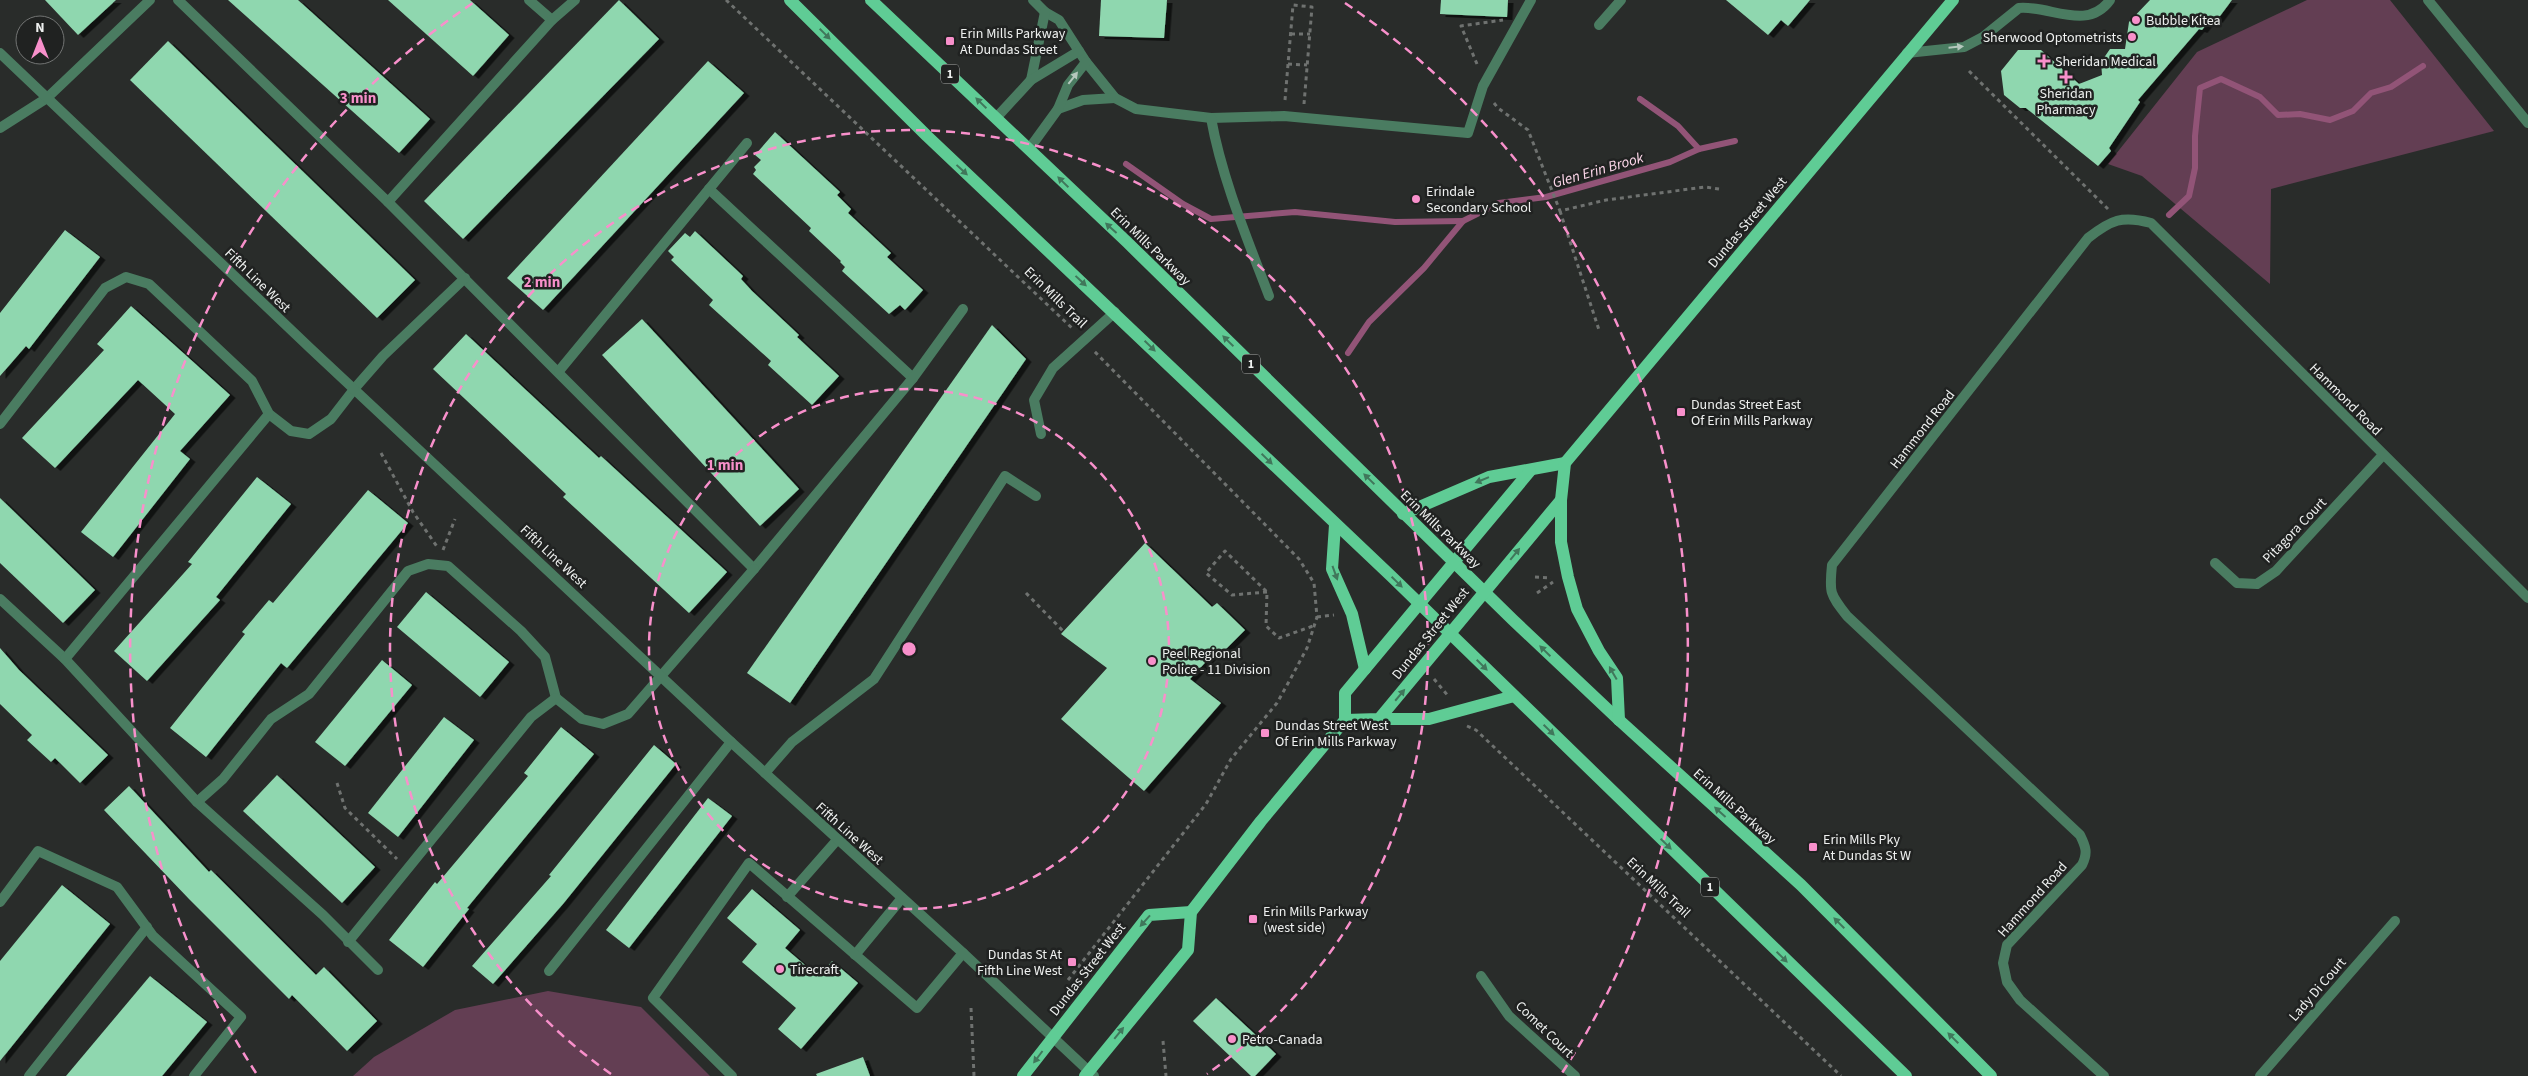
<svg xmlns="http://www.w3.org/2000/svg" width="2528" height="1076" font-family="'Source Sans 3',sans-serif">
  <defs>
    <filter id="shadow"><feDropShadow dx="5.5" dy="3" stdDeviation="0" flood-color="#0009"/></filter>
  </defs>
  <rect width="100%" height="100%" fill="#292c2a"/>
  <g fill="#633e53">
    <polygon points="2307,0 2390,0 2494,131 2271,189 2270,284 2142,176 2108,164 2197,52"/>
    <polygon points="548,991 641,1007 710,1076 353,1076 374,1057 455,1010"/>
  </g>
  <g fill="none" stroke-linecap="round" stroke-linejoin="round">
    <g stroke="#925477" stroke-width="6">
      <polyline points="1640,99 1678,126 1699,149"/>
      <polyline points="1126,164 1183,204 1211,219 1295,212 1395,222 1463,221"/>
      <polyline points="2169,215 2189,196 2195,168 2195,136 2200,88 2221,79 2260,97 2278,115 2300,114 2330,120 2353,111 2371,93 2391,87 2423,66"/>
      <polyline points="1348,353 1369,322 1424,268 1463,221 1499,203 1546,197 1670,162 1699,149 1735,141"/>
    </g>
  </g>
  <g fill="#8fd7af" filter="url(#shadow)">
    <polygon points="45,0 116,0 78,35"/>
    <polygon points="228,0 298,0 430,119 399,153"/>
    <polygon points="388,0 470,0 509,35 473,76"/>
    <polygon points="619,0 659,39 463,239 424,201"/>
    <polygon points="1101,0 1167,0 1164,38 1099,36"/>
    <polygon points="1441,0 1508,0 1507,17 1440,14"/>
    <polygon points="1726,0 1810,0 1788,26 1781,20 1768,35"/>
    <polygon points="2150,0 2232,0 2217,20 2212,17 2202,30 2199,29 2138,100 2140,102 2109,148 2111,151 2098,166 2026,108 2020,108 2004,95 2001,71 2018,50 2041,50 2079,84 2102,75 2101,62 2110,49 2125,49 2129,22"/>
    <polygon points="168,41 415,280 377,318 130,80"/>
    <polygon points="708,61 744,93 543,310 507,278"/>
    <polygon points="775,132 840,192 837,195 851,209 848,213 891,253 887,257 923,290 905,310 900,305 889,314 842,271 845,267 840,262 841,261 809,231 811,228 753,174 756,170 754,167 761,160 755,155"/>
    <polygon points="65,230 100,257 29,349 26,346 0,376 0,313"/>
    <polygon points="695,231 743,276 741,279 752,291 799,335 797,337 839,376 812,405 768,365 771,361 709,305 713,300 671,260 674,257 668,251 685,233 690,237"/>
    <polygon points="131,306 230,395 180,451 190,459 113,557 81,532 175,414 138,380 55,468 22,438 104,350 97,344"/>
    <polygon points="642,319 799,489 760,526 602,355"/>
    <polygon points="992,325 1026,359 790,703 747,673"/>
    <polygon points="466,334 599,458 601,456 727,572 689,613 563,497 566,494 433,369"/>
    <polygon points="257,477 291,504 216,597 220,600 147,681 114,651 192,564 188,562"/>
    <polygon points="368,490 408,523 287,668 281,663 206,757 170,728 245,634 242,632 269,600 273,603"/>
    <polygon points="0,498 95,590 63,623 0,563"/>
    <polygon points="1145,543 1212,607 1217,603 1245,630 1222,653 1215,652 1190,679 1221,703 1144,791 1061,719 1107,668 1061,634"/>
    <polygon points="426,592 509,662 480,697 397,627"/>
    <polygon points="0,648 19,670 108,755 80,783 55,758 51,762 27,740 32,735 0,704"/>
    <polygon points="382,660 412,685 345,766 315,742"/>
    <polygon points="444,717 474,740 398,837 368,813"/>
    <polygon points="561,727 594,754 467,908 469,909 423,967 389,940 435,882 437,884 528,776 524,773"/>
    <polygon points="654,745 676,764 563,904 493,984 472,966 551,876 549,875"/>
    <polygon points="277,775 375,867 342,903 243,811"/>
    <polygon points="129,786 209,872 211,870 316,975 324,967 377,1021 347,1051 292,995 289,999 189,899 104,810"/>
    <polygon points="708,798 732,816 629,948 606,930"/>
    <polygon points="62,885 110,924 0,1061 0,961"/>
    <polygon points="752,889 800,930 785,948 819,977 832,961 858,983 801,1049 778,1029 796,1008 742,962 757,944 727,918"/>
    <polygon points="150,976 207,1022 162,1076 66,1076"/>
    <polygon points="1216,998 1276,1054 1255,1076 1251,1076 1193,1021"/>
    <polygon points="863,1057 870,1076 817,1076 816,1074"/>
  </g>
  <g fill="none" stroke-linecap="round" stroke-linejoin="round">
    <g stroke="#6f7270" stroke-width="3" stroke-dasharray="4 4" stroke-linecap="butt">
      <polyline points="726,0 1074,330"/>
      <polyline points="1291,34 1310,34"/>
      <polyline points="1288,64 1307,65"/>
      <polyline points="1477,64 1461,26 1503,20"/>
      <polyline points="1969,71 2108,209"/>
      <polyline points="1285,100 1293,5 1312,7 1304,104"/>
      <polyline points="1494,103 1498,108 1528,130 1560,211 1606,200 1705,187 1719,189"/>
      <polyline points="1560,211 1599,330"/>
      <polyline points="381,453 413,512 438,548"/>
      <polyline points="443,550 455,519"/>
      <polyline points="1535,577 1551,578"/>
      <polyline points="1267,592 1232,595 1206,573 1225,551 1267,592 1266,626 1279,638 1313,626"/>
      <polyline points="1026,593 1063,631"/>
      <polyline points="1537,593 1553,582"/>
      <polyline points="1317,617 1334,615"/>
      <polyline points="1434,679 1449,697"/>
      <polyline points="1467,726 1476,730 1841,1076"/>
      <polyline points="337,783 345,808 397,859"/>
      <polyline points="1068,980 1206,804 1231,759 1277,703 1292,676 1307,648 1317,617 1314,583 1299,559 1094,351"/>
      <polyline points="971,1008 974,1076"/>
      <polyline points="1163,1041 1166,1076"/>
    </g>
    <g stroke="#4a7c61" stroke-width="10">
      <polyline points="178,0 388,202 552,20 529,0"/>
      <polyline points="1033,0 1045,12 1059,20 1086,62 1115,98 1136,109 1211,118 1284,116 1468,133 1483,86 1531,0"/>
      <polyline points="552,20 575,0"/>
      <polyline points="1599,25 1621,0"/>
      <path d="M1907,53L1964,47L1983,37L2019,8C2050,5 2087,32 2110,0"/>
      <polyline points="1031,80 1045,12"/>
      <polyline points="1058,109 1083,100 1115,98"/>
      <polyline points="996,118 1031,80 1079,51"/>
      <path d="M1211,118C1222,179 1247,238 1269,296"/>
      <polyline points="0,128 47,98 150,0"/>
      <polyline points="1029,149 1058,109 1068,85 1086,62"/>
      <polyline points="709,189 913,378"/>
      <polyline points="388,202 754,569 913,378 963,309"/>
      <polyline points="559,371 747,143"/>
      <polyline points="0,424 105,288 126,277 149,284 252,381 269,414 291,431 309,434 331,419 355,388 383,356 465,278"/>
      <polyline points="1041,434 1034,400 1053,368 1115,312"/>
      <polyline points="0,599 65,659 197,802 323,915 378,970"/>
      <polyline points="65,659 269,414"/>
      <polyline points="765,773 792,742 874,679 1005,476 1036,496"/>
      <polyline points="197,802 223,779 271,719 309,694 408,571 428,564 448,566 521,631 545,657 556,698 582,719 603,724 628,714 754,569"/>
      <polyline points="787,897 837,840"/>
      <polyline points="0,902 38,851 117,887 153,936 241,1017 194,1076"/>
      <polyline points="348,942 531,717 556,698"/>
      <polyline points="855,955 902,898"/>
      <polyline points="549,971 731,742"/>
      <polyline points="29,1076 147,927"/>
      <polyline points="732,1076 653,998 749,863 917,1008 963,953"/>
    </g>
    <g stroke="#4a7c61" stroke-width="10">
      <polyline points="2428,0 2528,123"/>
      <polyline points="2215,563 2237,583 2257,584 2276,571 2382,456"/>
      <polyline points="1481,976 1509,1016 1575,1076"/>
      <path d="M2104,1076L2020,1000L2007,982L2003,963L2007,945L2082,865C2088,853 2086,847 2080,835L1847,616C1830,594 1829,593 1832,565L2088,238C2111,220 2122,215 2151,223L2528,598"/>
      <polyline points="2260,1076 2395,921"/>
    </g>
    <polyline stroke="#4a7c61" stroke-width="10" points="0,53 310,348 731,742 963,953 1094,1076"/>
    <g stroke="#5fcc95" stroke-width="12">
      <polyline points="790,0 927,136 1391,576 1906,1076"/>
      <polyline points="871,0 1127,242 1513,620 1619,720 1801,885 1991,1076"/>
      <polyline points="1403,514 1489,477 1565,463"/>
      <polyline points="1335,525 1332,569 1352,614 1365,669"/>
      <polyline points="1379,719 1429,719 1514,696"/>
      <polyline points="1345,720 1379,719 1561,500"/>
      <polyline points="1619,720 1617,678 1599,651 1577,609 1568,577 1561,542 1561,500 1565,463 1953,0"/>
      <polyline points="1023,1076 1149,915 1191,912"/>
      <polyline points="1085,1076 1188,950 1191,912 1261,821 1345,720 1345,693 1530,471"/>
    </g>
  </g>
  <defs><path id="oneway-solid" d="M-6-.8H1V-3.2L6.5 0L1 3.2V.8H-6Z" transform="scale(1.25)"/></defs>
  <g fill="#40775b">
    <use href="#oneway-solid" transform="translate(825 34) rotate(45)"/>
    <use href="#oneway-solid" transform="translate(981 103) rotate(-136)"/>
    <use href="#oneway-solid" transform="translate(962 170) rotate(43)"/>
    <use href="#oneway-solid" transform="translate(1063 182) rotate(-136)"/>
    <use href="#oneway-solid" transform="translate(1111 228) rotate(-138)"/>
    <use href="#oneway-solid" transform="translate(1081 281) rotate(43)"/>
    <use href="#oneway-solid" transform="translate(1228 341) rotate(-136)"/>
    <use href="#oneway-solid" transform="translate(1150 346) rotate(44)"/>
    <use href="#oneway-solid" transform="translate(1267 459) rotate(44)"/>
    <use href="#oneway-solid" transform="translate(1369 479) rotate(-136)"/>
    <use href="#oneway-solid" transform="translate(1482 480) rotate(158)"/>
    <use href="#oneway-solid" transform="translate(1515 554) rotate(-51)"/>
    <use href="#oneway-solid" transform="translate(1335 573) rotate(70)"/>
    <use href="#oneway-solid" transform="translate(1397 582) rotate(44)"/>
    <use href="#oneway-solid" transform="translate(1545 651) rotate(-136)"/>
    <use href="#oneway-solid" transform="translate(1482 665) rotate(45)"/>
    <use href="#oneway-solid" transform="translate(1613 673) rotate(-120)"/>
    <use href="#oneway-solid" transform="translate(1400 695) rotate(-50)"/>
    <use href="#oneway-solid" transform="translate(1549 730) rotate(44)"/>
    <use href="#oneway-solid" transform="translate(1720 812) rotate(-138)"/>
    <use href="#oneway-solid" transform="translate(1666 844) rotate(44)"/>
    <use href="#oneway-solid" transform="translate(1145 921) rotate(132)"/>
    <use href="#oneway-solid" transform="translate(1839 923) rotate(-135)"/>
    <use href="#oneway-solid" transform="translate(1782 957) rotate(44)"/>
    <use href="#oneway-solid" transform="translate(1119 1033) rotate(-51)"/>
    <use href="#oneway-solid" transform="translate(1953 1038) rotate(-135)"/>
    <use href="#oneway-solid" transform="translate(1038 1057) rotate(127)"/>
  </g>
  <g fill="#b5c7bd">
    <use href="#oneway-solid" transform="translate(1956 47) rotate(-6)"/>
    <use href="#oneway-solid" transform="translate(1073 78) rotate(-52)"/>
  </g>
  <g fill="none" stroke="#f890cb" stroke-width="2.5" stroke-dasharray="9 6">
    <circle cx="909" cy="649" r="260"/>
    <path d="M611 1074A519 519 0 1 1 1207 1074"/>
    <path d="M256 1073A779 779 0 0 1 473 3M1345 3A779 779 0 0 1 1562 1073"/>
  </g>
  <g fill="#f890cb" stroke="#202221" stroke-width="2">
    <circle cx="2136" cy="20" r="5"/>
    <circle cx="2132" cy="37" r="5"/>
    <rect x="945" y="36" width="10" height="10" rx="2.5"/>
    <path d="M2041.5 53.5h5v5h5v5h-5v5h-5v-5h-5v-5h5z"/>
    <path d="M2063.5 69.5h5v5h5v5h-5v5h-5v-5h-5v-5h5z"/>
    <circle cx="1416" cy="199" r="5"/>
    <rect x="1676" y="407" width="10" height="10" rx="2.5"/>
    <circle cx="1152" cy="661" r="5"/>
    <rect x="1260" y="728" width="10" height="10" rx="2.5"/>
    <rect x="1808" y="842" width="10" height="10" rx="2.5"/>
    <rect x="1248" y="914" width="10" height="10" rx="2.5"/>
    <rect x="1067" y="957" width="10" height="10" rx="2.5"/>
    <circle cx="780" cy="969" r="5"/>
    <circle cx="1232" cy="1039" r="5"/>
  </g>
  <g text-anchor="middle" stroke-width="5" stroke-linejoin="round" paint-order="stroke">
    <g fill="#202221" stroke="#b0b2b1" stroke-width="1">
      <rect x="941" y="64.5" width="18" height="19" rx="4"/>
      <rect x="1242" y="354.5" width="18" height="19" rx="4"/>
      <rect x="1701" y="877.5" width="18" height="19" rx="4"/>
    </g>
    <g font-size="12" font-weight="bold" fill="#eef0ef">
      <text x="950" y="78">1</text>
      <text x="1251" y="368">1</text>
      <text x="1710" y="891">1</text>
    </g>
    <g font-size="14" fill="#eef0ef" stroke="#202221" text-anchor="start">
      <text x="2146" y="25">Bubble Kitea</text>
      <text x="960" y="38">Erin Mills Parkway<tspan x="960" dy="16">At Dundas Street</tspan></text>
      <text x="2122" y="42" text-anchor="end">Sherwood Optometrists</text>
      <text x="2055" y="66">Sheridan Medical</text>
      <text x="2066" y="98" text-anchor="middle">Sheridan<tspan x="2066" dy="16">Pharmacy</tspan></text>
      <text x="1426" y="196">Erindale<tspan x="1426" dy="16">Secondary School</tspan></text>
      <text x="1691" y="409">Dundas Street East<tspan x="1691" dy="16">Of Erin Mills Parkway</tspan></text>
      <text x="1162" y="658">Peel Regional<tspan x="1162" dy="16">Police - 11 Division</tspan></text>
      <text x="1275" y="730">Dundas Street West<tspan x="1275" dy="16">Of Erin Mills Parkway</tspan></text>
      <text x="1823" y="844">Erin Mills Pky<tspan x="1823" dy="16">At Dundas St W</tspan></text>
      <text x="1263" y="916">Erin Mills Parkway<tspan x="1263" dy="16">(west side)</tspan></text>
      <text x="1062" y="959" text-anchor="end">Dundas St At<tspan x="1062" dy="16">Fifth Line West</tspan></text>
      <text x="790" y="974">Tirecraft</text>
      <text x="1242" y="1044">Petro-Canada</text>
    </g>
    <g font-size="14" fill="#eef0ef" stroke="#202221">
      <text transform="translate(1747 222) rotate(-50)" y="5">Dundas Street West</text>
      <text transform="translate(1151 246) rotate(44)" y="5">Erin Mills Parkway</text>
      <text transform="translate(258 280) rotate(44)" y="5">Fifth Line West</text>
      <text transform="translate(1056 297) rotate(44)" y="5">Erin Mills Trail</text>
      <text transform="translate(2346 399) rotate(45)" y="5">Hammond Road</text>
      <text transform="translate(1922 429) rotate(-52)" y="5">Hammond Road</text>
      <text transform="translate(1441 529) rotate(44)" y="5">Erin Mills Parkway</text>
      <text transform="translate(2294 530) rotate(-46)" y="5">Pitagora Court</text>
      <text transform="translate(554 556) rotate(43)" y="5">Fifth Line West</text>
      <text transform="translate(1430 633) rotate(-51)" y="5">Dundas Street West</text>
      <text transform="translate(1735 806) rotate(42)" y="5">Erin Mills Parkway</text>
      <text transform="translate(850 833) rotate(42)" y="5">Fifth Line West</text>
      <text transform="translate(1659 887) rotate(43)" y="5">Erin Mills Trail</text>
      <text transform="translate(2032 899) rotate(-48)" y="5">Hammond Road</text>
      <text transform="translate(1087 969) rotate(-52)" y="5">Dundas Street West</text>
      <text transform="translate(2317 989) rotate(-49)" y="5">Lady Di Court</text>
      <text transform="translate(1545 1029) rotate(44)" y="5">Comet Court</text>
    </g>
    <g font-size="15" font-style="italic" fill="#fed8eb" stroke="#202221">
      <text transform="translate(1598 170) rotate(-16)" y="5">Glen Erin Brook</text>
    </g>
  </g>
  <circle cx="909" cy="649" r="8" fill="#f890cb" stroke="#202221" stroke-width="2.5"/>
  <g font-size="15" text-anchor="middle" font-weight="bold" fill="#f890cb" stroke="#202221" stroke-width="5" stroke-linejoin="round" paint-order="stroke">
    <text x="358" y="103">3 min</text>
    <text x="542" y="287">2 min</text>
    <text x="725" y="470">1 min</text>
  </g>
  <g transform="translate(40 40)"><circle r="24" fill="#202221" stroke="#727473"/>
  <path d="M0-4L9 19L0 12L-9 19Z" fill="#f890cb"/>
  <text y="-8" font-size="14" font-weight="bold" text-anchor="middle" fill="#eef0ef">N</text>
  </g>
</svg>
